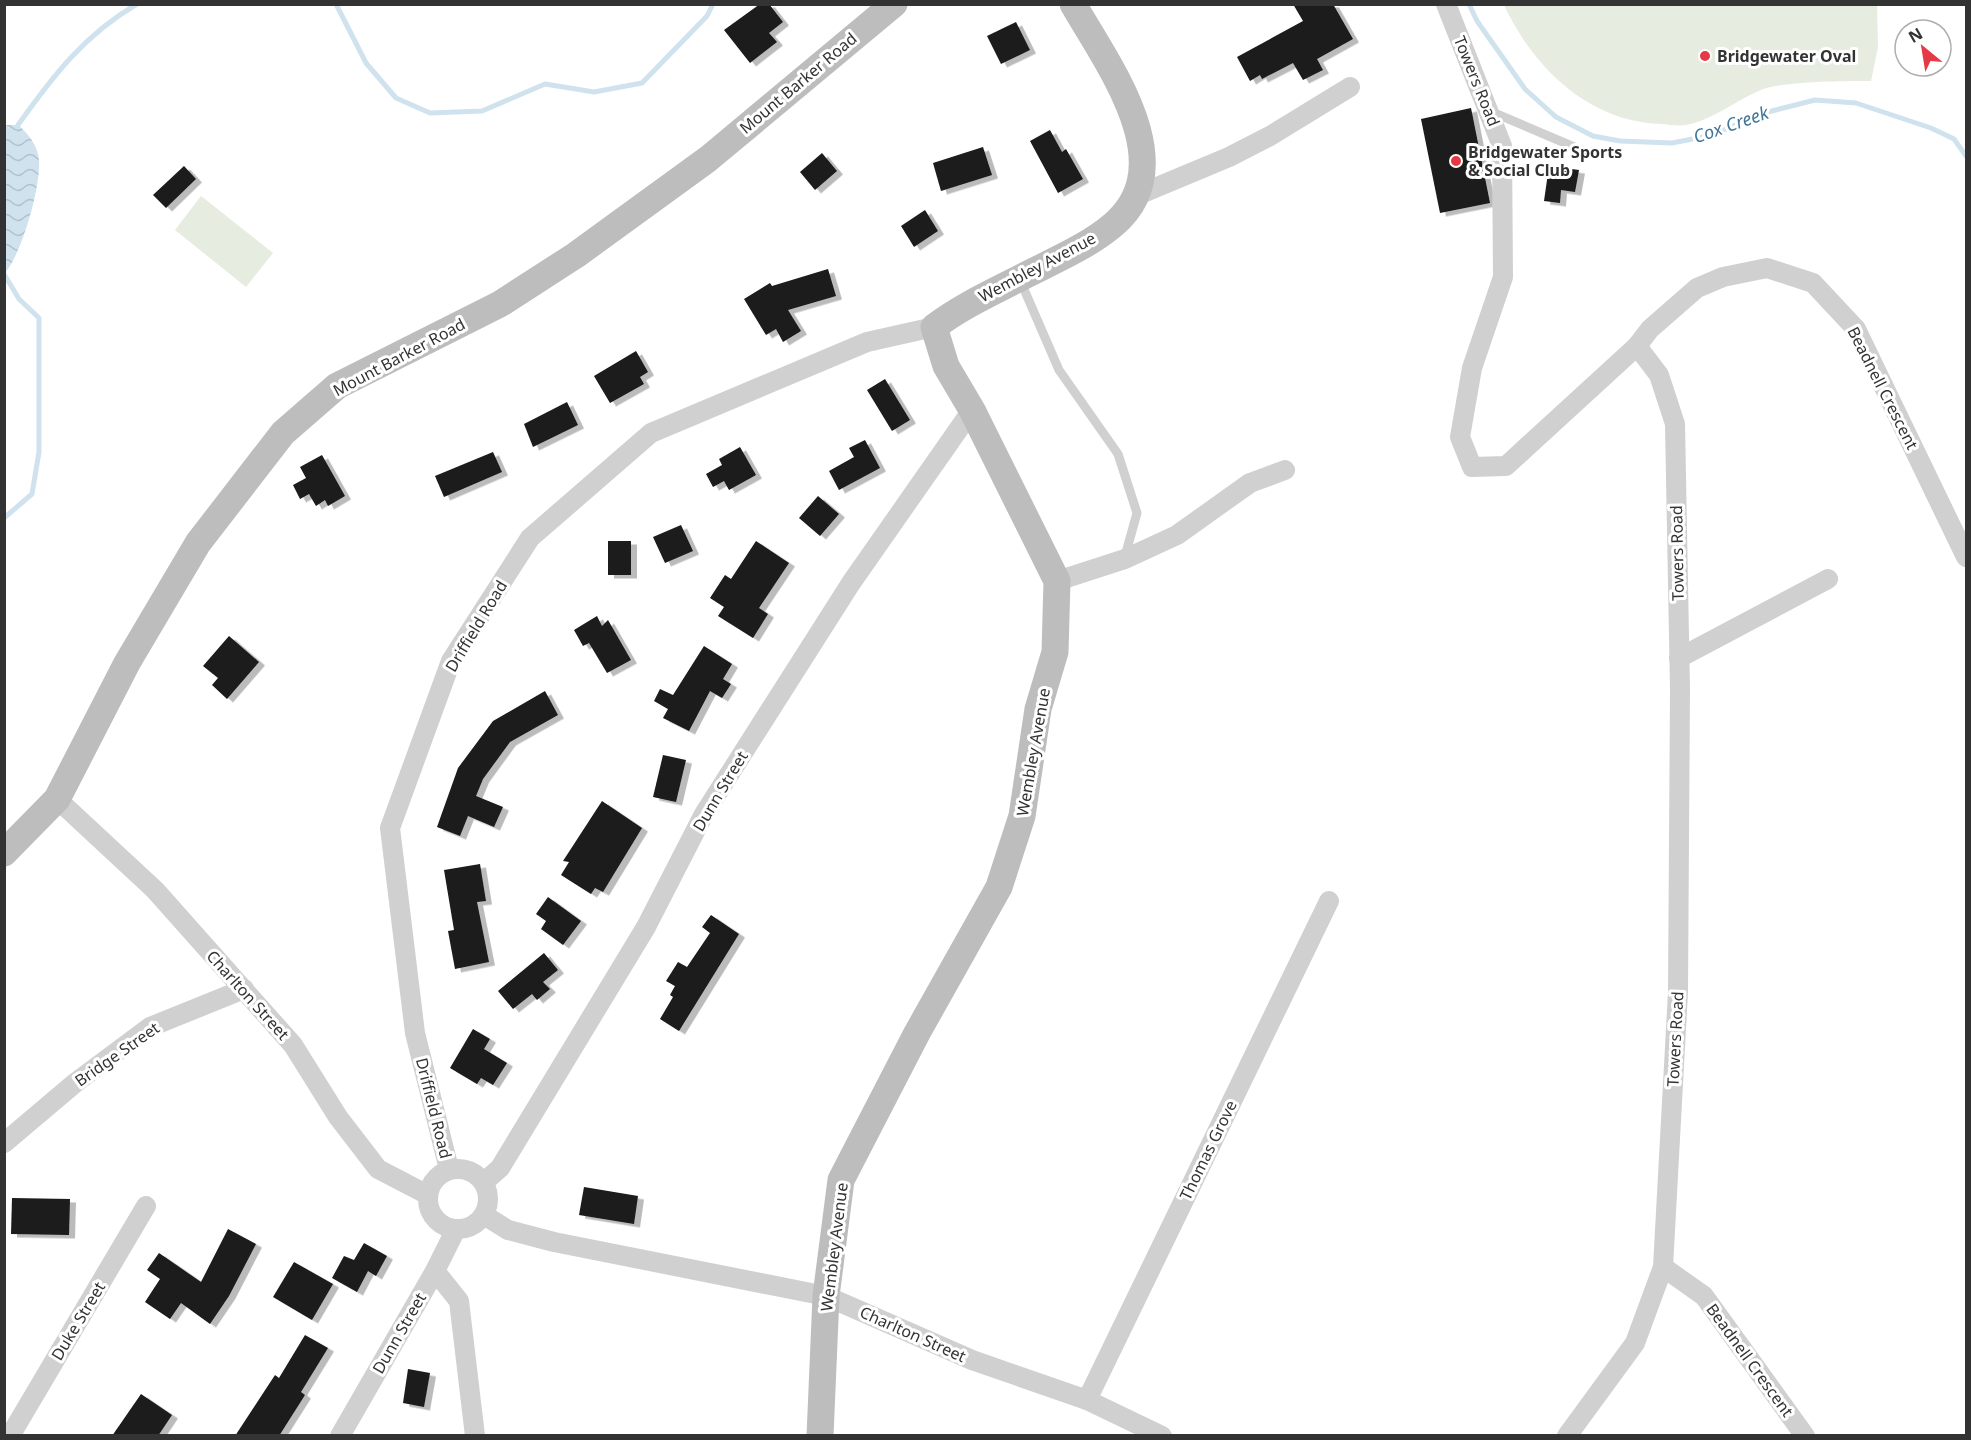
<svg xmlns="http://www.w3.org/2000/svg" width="1971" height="1440" font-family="'Noto Sans',sans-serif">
  <defs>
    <pattern id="water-waves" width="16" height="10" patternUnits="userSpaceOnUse" patternTransform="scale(1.5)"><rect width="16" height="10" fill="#cfe2ee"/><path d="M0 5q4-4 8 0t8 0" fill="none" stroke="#b2c2cd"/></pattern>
    <filter id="shadow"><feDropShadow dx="6" dy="3.5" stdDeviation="0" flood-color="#0004"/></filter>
  </defs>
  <rect width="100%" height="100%" fill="#fff"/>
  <g fill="#e6ecdf">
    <path d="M1504,5H1877L1878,47L1871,81C1845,81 1783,81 1761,90C1736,100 1713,120 1686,125C1679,126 1670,125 1663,124C1590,123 1534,69 1504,5Z"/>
    <polygon points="201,196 273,253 246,287 175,230"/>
  </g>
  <path fill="url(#water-waves)" d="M5,125H18C28,133 38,146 39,160C41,187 22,253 5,273Z"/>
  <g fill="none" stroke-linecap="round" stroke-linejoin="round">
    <g stroke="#cfe2ee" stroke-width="5">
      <polyline points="336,4 366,63 396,98 430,113 482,111 545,84 594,92 642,83 707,16 713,4"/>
      <polyline points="1469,4 1477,21 1525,89 1556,117 1593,136 1620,141 1672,143 1713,135 1760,114 1815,100 1856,103 1931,128 1954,139 1966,156"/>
      <path d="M18,125C53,76 84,35 137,4"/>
      <polyline points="4,274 19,299 39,318 39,452 32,494 4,518"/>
    </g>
  </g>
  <g fill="#1a1a1a" filter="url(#shadow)">
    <polygon points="760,4 769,4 783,22 769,33 777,42 750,63 724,30"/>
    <polygon points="1293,4 1333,4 1353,39 1317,59 1323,70 1303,80 1293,63 1262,79 1260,75 1250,81 1237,57 1303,21"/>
    <polygon points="1016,22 1030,50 1001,64 987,36"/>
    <polygon points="1471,108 1490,203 1440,213 1421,119"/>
    <polygon points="1050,130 1062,152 1066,149 1083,179 1058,193 1030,141"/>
    <polygon points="983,147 992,175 941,191 933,163"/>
    <polygon points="822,153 837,171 815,190 800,172"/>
    <polygon points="184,166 196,179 166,208 153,195"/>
    <polygon points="1549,166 1579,170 1575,192 1561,190 1560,203 1544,201"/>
    <polygon points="925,210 938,231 914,247 901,226"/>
    <polygon points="828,269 836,296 788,310 801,331 783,342 776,329 766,335 744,299 770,283 772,286"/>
    <polygon points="636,351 648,372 640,377 644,384 610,403 594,376"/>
    <polygon points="885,379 910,420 892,431 867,390"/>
    <polygon points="567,402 578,425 533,447 524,424"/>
    <polygon points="865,440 880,468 839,490 829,471 854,457 849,448"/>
    <polygon points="740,447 756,475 729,490 724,481 713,487 706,474 722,465 719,459"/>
    <polygon points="493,452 502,472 444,497 435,476"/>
    <polygon points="322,455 345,496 328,506 325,500 316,506 309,494 300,499 293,485 306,478 300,467"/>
    <polygon points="818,496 839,514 820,536 799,518"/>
    <polygon points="681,525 693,551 665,563 653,537"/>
    <rect x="608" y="541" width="23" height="34"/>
    <polygon points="756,541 789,563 759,608 768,614 753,638 718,616 724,607 710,598 725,575 731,579"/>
    <polygon points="597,616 602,626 608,620 631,660 607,673 589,643 583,646 574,630"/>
    <polygon points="229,636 259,662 227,699 212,685 218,678 203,666"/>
    <polygon points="704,646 732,664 723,679 731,684 722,698 710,691 689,731 663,718 668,709 654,701 660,689 673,695"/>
    <polygon points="545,691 558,715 510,742 483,779 476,796 503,807 494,827 468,816 460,836 437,827 458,768 493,721"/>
    <polygon points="663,755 686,760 676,802 653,797"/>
    <polygon points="602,801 642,828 603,892 595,888 591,894 561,875 569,862 563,861"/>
    <polygon points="480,864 486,901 477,902 489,962 455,969 448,931 454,930 444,870"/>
    <polygon points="548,897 581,921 563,945 541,929 546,921 536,914"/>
    <polygon points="711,915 739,934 679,1031 660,1019 673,997 670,995 675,986 666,981 678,962 687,967 710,933 702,927"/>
    <polygon points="544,953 558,970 543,982 550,989 537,1000 532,994 513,1009 498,991"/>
    <polygon points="473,1029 490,1039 484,1049 507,1063 493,1085 481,1078 477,1084 450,1068"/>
    <polygon points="584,1187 638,1196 634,1224 579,1215"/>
    <polygon points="12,1198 70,1199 69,1235 11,1234"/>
    <polygon points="228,1229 256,1244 229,1296 210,1324 181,1303 170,1319 145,1302 160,1279 147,1270 159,1253 201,1282"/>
    <polygon points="364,1243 387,1256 376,1276 368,1271 357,1292 332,1278 344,1256 354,1260"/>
    <polygon points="294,1262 333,1284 312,1320 273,1297"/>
    <polygon points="305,1335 328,1348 301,1392 305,1395 279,1436 235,1436 275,1375 279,1378"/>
    <polygon points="408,1369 430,1373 424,1407 403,1403"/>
    <polygon points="141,1394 172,1415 158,1436 112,1436"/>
  </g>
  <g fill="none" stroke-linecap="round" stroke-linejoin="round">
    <g stroke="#d0d0d0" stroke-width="9">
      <polyline points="1492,112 1586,152"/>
      <polyline points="1020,280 1059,370 1118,454 1137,513 1125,556"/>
    </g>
    <g stroke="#d0d0d0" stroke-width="20">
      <polyline points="1446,4 1502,146 1503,277 1472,368 1460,437 1472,467 1506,466 1637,346 1659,375 1675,424 1680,689 1678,992 1663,1267 1635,1343 1567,1436"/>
      <polyline points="1138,195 1229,157 1270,136 1350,87"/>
      <polyline points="1637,346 1650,329 1697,288 1723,277 1767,268 1813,283 1856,329 1966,557"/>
      <polyline points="1057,581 1125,559 1177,535 1250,483 1285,470"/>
      <polyline points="1679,658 1828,579"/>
      <polyline points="57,799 155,890 293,1045 338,1117 378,1169 428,1195"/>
      <polyline points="4,1143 75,1083 150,1027 244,989"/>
      <circle cx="458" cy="1199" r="30"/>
      <polyline points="449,1169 415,1033 390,828 451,661 530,538 651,433 867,342 934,327"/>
      <polyline points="484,1182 500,1168 646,927 704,814 851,583 972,410"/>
      <polyline points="484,1215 508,1230 554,1242 826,1296 972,1360 1087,1400 1162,1436"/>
      <polyline points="1663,1267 1704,1296 1805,1436"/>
      <polyline points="435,1271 459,1301 475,1436"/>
      <polyline points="1087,1400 1329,901"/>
      <polyline points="10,1436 146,1206"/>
      <polyline points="340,1436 435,1271 456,1229"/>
    </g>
    <g stroke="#bdbdbd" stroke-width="27">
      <polyline points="4,853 57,799 127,663 198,543 283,433 337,386 500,304 576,255 708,159 894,4"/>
      <path d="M820,1436L826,1296L841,1180L917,1033L999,887L1022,816L1038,709L1055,652L1057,581L972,410L946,366L934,327C962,306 991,293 1022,277C1051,262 1087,247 1113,225C1184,165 1108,65 1073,4"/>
    </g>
  </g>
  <g fill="#e63946" stroke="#fff" stroke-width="2">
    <circle cx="1705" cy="56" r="6"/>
    <circle cx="1456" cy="161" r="6"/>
  </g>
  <g text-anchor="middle" stroke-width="6" stroke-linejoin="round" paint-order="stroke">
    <g font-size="16" font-weight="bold" fill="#333" stroke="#fff" text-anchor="start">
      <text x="1717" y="62">Bridgewater Oval</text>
      <text x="1468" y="158">Bridgewater Sports<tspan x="1468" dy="18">&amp; Social Club</tspan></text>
    </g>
    <g font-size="16" fill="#333" stroke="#fff">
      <text transform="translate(1477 81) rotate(68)" y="6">Towers Road</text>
      <text transform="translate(798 83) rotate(-40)" y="6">Mount Barker Road</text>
      <text transform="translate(1037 267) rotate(-28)" y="6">Wembley Avenue</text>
      <text transform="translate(399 357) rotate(-28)" y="6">Mount Barker Road</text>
      <text transform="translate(1883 388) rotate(63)" y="6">Beadnell Crescent</text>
      <text transform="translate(1677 553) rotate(-91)" y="6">Towers Road</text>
      <text transform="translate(476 626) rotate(-59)" y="6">Driffield Road</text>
      <text transform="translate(1033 752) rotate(-80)" y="6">Wembley Avenue</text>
      <text transform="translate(720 791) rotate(-59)" y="6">Dunn Street</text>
      <text transform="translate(248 995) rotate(48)" y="6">Charlton Street</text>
      <text transform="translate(1675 1039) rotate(-87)" y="6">Towers Road</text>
      <text transform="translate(117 1054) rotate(-35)" y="6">Bridge Street</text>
      <text transform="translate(434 1108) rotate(76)" y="6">Driffield Road</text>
      <text transform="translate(1208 1150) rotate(-64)" y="6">Thomas Grove</text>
      <text transform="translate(834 1247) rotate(-83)" y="6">Wembley Avenue</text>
      <text transform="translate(78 1321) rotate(-59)" y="6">Duke Street</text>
      <text transform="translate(399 1333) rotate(-60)" y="6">Dunn Street</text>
      <text transform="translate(913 1334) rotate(24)" y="6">Charlton Street</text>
      <text transform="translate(1750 1360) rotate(54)" y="6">Beadnell Crescent</text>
    </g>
    <g font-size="18" font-style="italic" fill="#3f7597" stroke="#fff">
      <text transform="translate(1731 125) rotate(-19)" y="6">Cox Creek</text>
    </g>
  </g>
  <rect width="1971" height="1440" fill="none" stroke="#333333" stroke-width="12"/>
  <g transform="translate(1923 48) rotate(330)"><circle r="28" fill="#ffffff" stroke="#adadad" stroke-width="1.5"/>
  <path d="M0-4.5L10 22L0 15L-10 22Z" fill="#e63946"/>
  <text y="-9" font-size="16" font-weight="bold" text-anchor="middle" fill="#333333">N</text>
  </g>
</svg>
